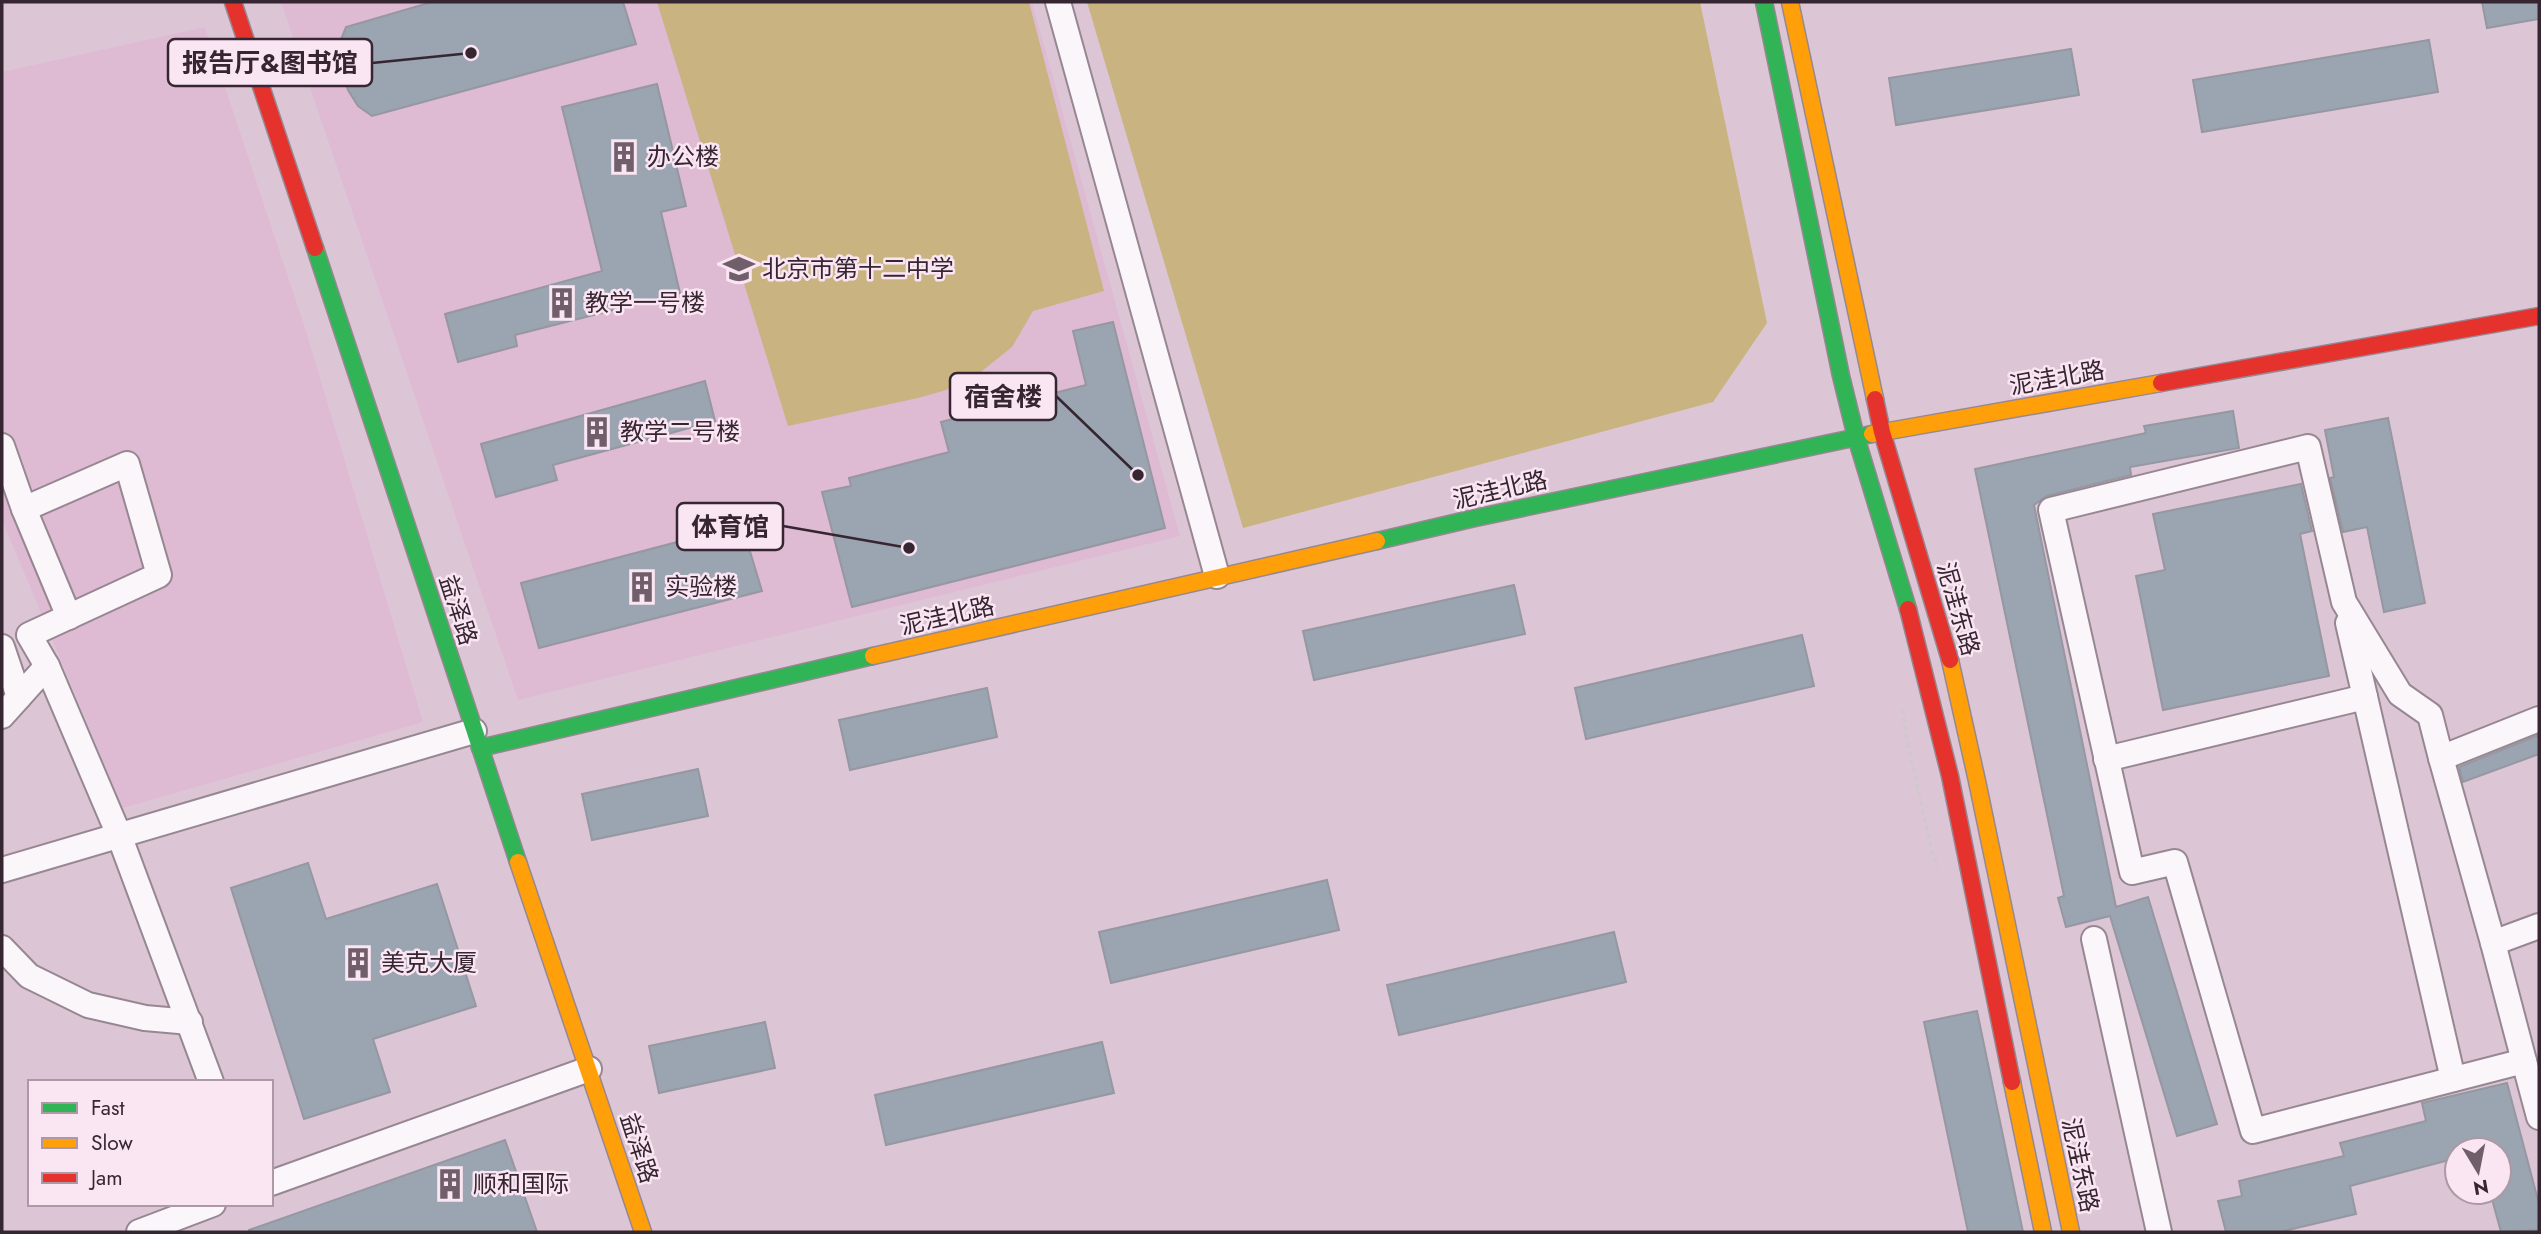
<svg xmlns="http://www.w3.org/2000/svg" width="2541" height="1234" font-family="Jost,'Noto Sans SC',sans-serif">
  <rect width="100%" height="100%" fill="#dcc6d6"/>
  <g fill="#debad3">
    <polygon points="281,2 1032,2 1180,536 518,700"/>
    <polygon points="205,27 305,328 423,722 123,808 2,520 2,72"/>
  </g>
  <g fill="#c9b381">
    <polygon points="657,2 1029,2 1104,291 1033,311 1012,347 972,379 946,390 918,398 788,426"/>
    <polygon points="1087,2 1700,2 1767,323 1713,402 1243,528"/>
  </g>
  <g fill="#9ba4b1" stroke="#9697a1" stroke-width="2">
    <polygon points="432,2 623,2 636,44 372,116 358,106 348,90 339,62 340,42 346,27"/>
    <polygon points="2482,2 2539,2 2539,19 2487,28"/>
    <polygon points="2429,40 2438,92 2202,132 2193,80"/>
    <polygon points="2071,49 2079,95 1896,125 1889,78"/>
    <polygon points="657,84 686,206 661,212 680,293 515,335 517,346 458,362 445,314 602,271 562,107"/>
    <polygon points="1113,322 1165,528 852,607 822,492 851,486 849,478 949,452 941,422 1086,385 1073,331"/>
    <polygon points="705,381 715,421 553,465 557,480 496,497 481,444"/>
    <polygon points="2233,411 2239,448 2130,467 2131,475 2047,496 2034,505 2116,907 2148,897 2217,1124 2177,1136 2110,916 2066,927 2058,898 2064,896 1975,469 2146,433 2144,426"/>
    <polygon points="2388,418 2425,603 2384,612 2367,527 2343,532 2330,478 2334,477 2325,430"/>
    <polygon points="2301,484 2312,531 2300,534 2329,676 2163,710 2136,576 2165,570 2153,514"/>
    <polygon points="742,525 762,591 539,648 521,583"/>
    <polygon points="1514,585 1525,634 1314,680 1303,631"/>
    <polygon points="1802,635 1814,686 1586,739 1575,688"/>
    <polygon points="987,688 997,737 850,770 839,720"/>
    <polygon points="2539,735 2539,754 2463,782 2459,767"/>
    <polygon points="698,769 708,816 592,840 582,794"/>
    <polygon points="308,863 326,919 437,884 476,1006 373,1039 390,1092 304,1119 231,888"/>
    <polygon points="1327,880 1339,930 1111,983 1099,932"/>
    <polygon points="1614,932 1626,982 1399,1035 1387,985"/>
    <polygon points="1977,1011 2023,1232 1968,1232 1924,1022"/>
    <polygon points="765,1022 775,1068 659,1093 649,1046"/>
    <polygon points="1102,1042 1114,1093 886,1145 875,1095"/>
    <polygon points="2507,1083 2539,1204 2539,1230 2501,1232 2490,1192 2499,1192 2499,1150 2457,1150 2457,1158 2350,1186 2356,1214 2280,1232 2226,1232 2218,1201 2242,1196 2239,1181 2344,1156 2340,1143 2426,1121 2422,1103"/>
    <polygon points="505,1140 537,1232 249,1232 249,1230"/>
  </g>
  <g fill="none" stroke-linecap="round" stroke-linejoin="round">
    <defs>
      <g id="street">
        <polyline points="1058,2 1217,576"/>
        <polyline points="2,446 24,509 127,464 159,575 29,635 47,666"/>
        <polyline points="24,509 69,617"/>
        <polyline points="2348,623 2453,1079"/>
        <polyline points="2,647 19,697"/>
        <polyline points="2,716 47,666 119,835 211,1082"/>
        <polyline points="2539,719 2441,758 2430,715 2400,694 2344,602 2308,447 2051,510 2132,872 2175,862 2253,1131 2524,1061 2539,1117"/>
        <polyline points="2441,758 2493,943"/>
        <polyline points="2106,759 2365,697"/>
        <polyline points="2,870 474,731"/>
        <polyline points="2094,939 2159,1232"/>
        <polyline points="2,948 29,976 88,1005 145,1018 190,1022"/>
        <polyline points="2524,1061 2493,943 2539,926"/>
        <polyline points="271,1183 589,1069"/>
        <polyline points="139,1232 213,1204"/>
      </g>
      <g id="fast">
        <polyline points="1764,2 1841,376 1856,437 1908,609"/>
        <polyline points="315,248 518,862"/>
        <polyline points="1377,541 1475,518 1872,434"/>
        <polyline points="480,748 873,656"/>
      </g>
      <g id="slow">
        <polyline points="1790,2 1875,399"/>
        <polyline points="1872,434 2161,383"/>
        <polyline points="873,656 1377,541"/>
        <polyline points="1950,660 1977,781 2071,1232"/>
        <polyline points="518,862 643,1232"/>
        <polyline points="2012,1082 2043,1232"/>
      </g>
      <g id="jam">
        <polyline points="233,2 315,248"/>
        <polyline points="2161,383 2539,316"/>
        <polyline points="1875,399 1882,432 1950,660"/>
        <polyline points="1908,609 1950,776 2012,1082"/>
      </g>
    </defs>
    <use href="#street" stroke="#978792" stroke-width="28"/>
    <use href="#fast" stroke="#978792" stroke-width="19"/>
    <use href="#slow" stroke="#978792" stroke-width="19"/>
    <use href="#jam" stroke="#978792" stroke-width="19"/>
    <polyline stroke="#cfc9ce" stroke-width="3.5" stroke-dasharray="5 3.5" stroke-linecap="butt" points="1903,709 1906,735 1932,852 1938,868"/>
    <use href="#street" stroke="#faf6f9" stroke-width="24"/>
    <use href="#fast" stroke="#30b455" stroke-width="16"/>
    <use href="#slow" stroke="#ff9f0a" stroke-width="16"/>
    <use href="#jam" stroke="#e5322d" stroke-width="16"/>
  </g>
  <defs>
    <symbol id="building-bare" viewBox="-9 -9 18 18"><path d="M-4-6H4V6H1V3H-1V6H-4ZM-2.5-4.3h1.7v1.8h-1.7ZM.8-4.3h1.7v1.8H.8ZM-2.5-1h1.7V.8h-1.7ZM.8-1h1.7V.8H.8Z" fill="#705e6b" stroke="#fae5f3" stroke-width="2.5" paint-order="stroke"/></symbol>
    <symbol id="school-bare" viewBox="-9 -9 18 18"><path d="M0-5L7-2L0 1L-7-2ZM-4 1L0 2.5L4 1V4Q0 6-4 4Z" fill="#705e6b" stroke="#fae5f3" stroke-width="2.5" paint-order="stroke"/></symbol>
  </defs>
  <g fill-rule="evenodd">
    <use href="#building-bare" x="602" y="135" width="44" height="44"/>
    <use href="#school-bare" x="717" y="247" width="44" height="44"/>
    <use href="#building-bare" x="540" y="281" width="44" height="44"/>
    <use href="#building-bare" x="575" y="410" width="44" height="44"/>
    <use href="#building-bare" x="620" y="565" width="44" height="44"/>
    <use href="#building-bare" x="336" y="941" width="44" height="44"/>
    <use href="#building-bare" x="428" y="1162" width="44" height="44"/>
  </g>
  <g text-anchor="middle" stroke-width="5" stroke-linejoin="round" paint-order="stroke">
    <g font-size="24" fill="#362631" stroke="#fae5f3" text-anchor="start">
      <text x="647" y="165">办公楼</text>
      <text x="762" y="277">北京市第十二中学</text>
      <text x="585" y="311">教学一号楼</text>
      <text x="620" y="440">教学二号楼</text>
      <text x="665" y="595">实验楼</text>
      <text x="381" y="971">美克大厦</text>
      <text x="473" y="1192">顺和国际</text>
    </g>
    <g font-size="24" fill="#362631" stroke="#fae5f3">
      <text transform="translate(2057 378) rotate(-10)" y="8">泥洼北路</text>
      <text transform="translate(1500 490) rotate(-13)" y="8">泥洼北路</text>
      <text transform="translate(1958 609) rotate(74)" y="8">泥洼东路</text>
      <text transform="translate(458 610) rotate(72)" y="8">益泽路</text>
      <text transform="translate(947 616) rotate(-13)" y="8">泥洼北路</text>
      <text transform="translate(639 1148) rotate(72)" y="8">益泽路</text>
      <text transform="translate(2080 1165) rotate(78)" y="8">泥洼东路</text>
    </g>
  </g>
  <path fill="none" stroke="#362631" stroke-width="2.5" d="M471 53L372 63M1138 475L1056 396M909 548L783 526"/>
  <g fill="#362631" stroke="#fae5f3" stroke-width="2.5">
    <circle cx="471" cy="53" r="7"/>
    <circle cx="1138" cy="475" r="7"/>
    <circle cx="909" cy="548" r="7"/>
  </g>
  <g fill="#fae5f3" stroke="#362631" stroke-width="2.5">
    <rect x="168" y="39" width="204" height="47" rx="7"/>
    <rect x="950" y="373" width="106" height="47" rx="7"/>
    <rect x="677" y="503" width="106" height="47" rx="7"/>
  </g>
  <g font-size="26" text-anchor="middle" font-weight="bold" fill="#362631">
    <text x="270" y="72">报告厅&amp;图书馆</text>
    <text x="1003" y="406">宿舍楼</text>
    <text x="730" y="536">体育馆</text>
  </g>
  <rect width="2541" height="1234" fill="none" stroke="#362631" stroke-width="7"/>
  <rect x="28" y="1080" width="245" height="126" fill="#fae5f3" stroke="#ac99a5" stroke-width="2"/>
  <rect x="42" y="1103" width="35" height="10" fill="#30b455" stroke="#ac99a5" stroke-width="2"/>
  <text x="91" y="1115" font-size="21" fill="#362631">Fast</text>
  <rect x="42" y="1138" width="35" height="10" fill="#ff9f0a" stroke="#ac99a5" stroke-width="2"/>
  <text x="91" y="1150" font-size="21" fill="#362631">Slow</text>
  <rect x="42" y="1173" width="35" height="10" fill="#e5322d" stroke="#ac99a5" stroke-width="2"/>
  <text x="91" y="1185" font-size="21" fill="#362631">Jam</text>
  <g transform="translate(2478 1171) rotate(170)"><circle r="33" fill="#fae5f3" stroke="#ac99a5" stroke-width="2"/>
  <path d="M0-5L12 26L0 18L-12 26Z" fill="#705e6b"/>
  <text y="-10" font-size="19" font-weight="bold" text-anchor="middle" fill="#362631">N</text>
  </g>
</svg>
